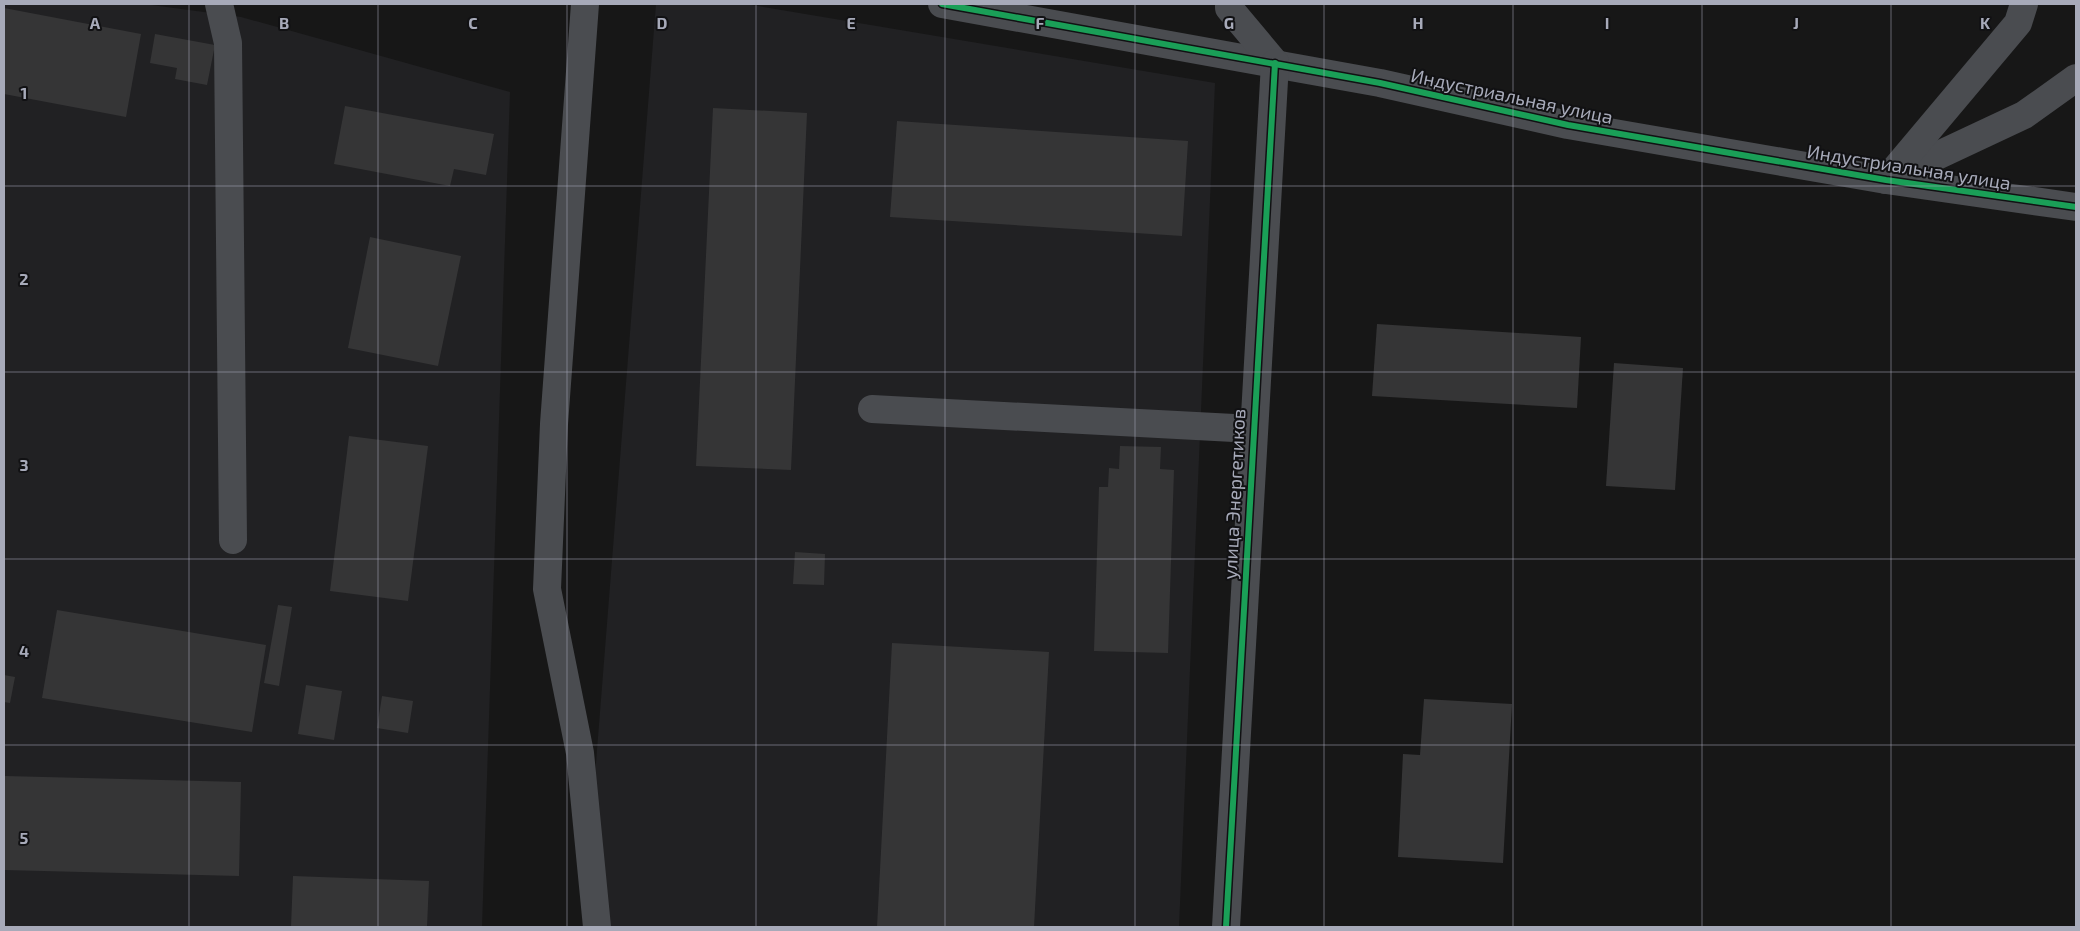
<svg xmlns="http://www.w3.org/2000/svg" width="2080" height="931" font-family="'Exo 2',sans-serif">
  <rect width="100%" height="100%" fill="#171717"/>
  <g fill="#212123">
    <polygon points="4,4 144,4 241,17 510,92 482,927 4,927"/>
    <polygon points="656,4 746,4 1215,83 1179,927 583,927"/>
  </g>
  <g fill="#353536">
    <polygon points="4,8 141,34 126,117 4,94"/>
    <polygon points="155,34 215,45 207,85 175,79 177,68 150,63"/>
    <polygon points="345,106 494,134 486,175 454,169 450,186 334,164"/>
    <polygon points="713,108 807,113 791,470 696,466"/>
    <polygon points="897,121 1188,141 1182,236 890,217"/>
    <polygon points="370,237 461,256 438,366 348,348"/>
    <polygon points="1377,324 1581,337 1577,408 1372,396"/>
    <polygon points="1614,363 1683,368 1675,490 1606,486"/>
    <polygon points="349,436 428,446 408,601 330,591"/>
    <polygon points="1120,446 1161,447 1160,469 1174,470 1168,653 1094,651 1099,487 1108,487 1109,468 1119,469"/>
    <polygon points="795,552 825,554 824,585 793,584"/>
    <polygon points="278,605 292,607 279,686 264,683"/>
    <polygon points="57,610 266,645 252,732 42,698"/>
    <polygon points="892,643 1049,652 1034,927 877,927"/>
    <polygon points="4,675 15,677 10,703 4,702"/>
    <polygon points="306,685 342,691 334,740 298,734"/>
    <polygon points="382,696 413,701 408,733 377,728"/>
    <polygon points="1424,699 1512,704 1503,863 1398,857 1403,754 1420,755"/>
    <polygon points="5,776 241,782 239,876 4,870"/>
    <polygon points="293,876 429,881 427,927 291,927"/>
  </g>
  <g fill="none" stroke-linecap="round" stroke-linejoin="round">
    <g stroke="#4a4c50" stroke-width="28">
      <polyline points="219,4 228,43 233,540"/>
      <polyline points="585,4 554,424 547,589 580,753 597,927"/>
      <polyline points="942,4 1380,83 1568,125 1886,180 2076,207"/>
      <polyline points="1229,4 1229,8 1275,63"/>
      <polyline points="1894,176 2024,115 2076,78"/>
      <polyline points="1886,180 2018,23 2024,4"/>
      <polyline points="872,409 1253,429"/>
      <polyline points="1226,927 1275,63"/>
    </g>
    <defs>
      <g id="cycleway">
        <polyline points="942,4 1380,83 1568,125 1886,180 2076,207"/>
        <polyline points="1226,927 1275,63"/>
      </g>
    </defs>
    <use href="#cycleway" stroke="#111113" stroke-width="9"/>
    <use href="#cycleway" stroke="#1a9f57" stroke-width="6"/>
  </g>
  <path fill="none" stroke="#a7aab9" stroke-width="1" stroke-opacity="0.55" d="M189,4V927M378,4V927M567,4V927M756,4V927M945,4V927M1135,4V927M1324,4V927M1513,4V927M1702,4V927M1891,4V927M4,186H2076M4,372H2076M4,559H2076M4,745H2076"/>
  <g text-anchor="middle" stroke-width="4" stroke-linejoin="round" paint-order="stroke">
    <g font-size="19" fill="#a7aab9" stroke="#111113">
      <text transform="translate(1512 96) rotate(12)" y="7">Индустриальная улица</text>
      <text transform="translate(1909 167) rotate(9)" y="7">Индустриальная улица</text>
      <text transform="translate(1234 494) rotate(-87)" y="7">улица Энергетиков</text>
    </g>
  </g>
  <g font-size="16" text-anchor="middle" font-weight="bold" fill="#a7aab9" stroke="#111113" stroke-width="4" stroke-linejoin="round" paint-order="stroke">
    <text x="95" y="29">A</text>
    <text x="284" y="29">B</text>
    <text x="473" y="29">C</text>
    <text x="662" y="29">D</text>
    <text x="851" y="29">E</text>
    <text x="1040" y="29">F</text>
    <text x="1229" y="29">G</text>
    <text x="1418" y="29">H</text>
    <text x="1607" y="29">I</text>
    <text x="1796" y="29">J</text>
    <text x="1985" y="29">K</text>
    <text x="24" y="99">1</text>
    <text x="24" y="285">2</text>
    <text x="24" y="471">3</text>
    <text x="24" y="657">4</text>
    <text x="24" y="844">5</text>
  </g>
  <rect width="2080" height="931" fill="none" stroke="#a7aab9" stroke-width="10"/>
</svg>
